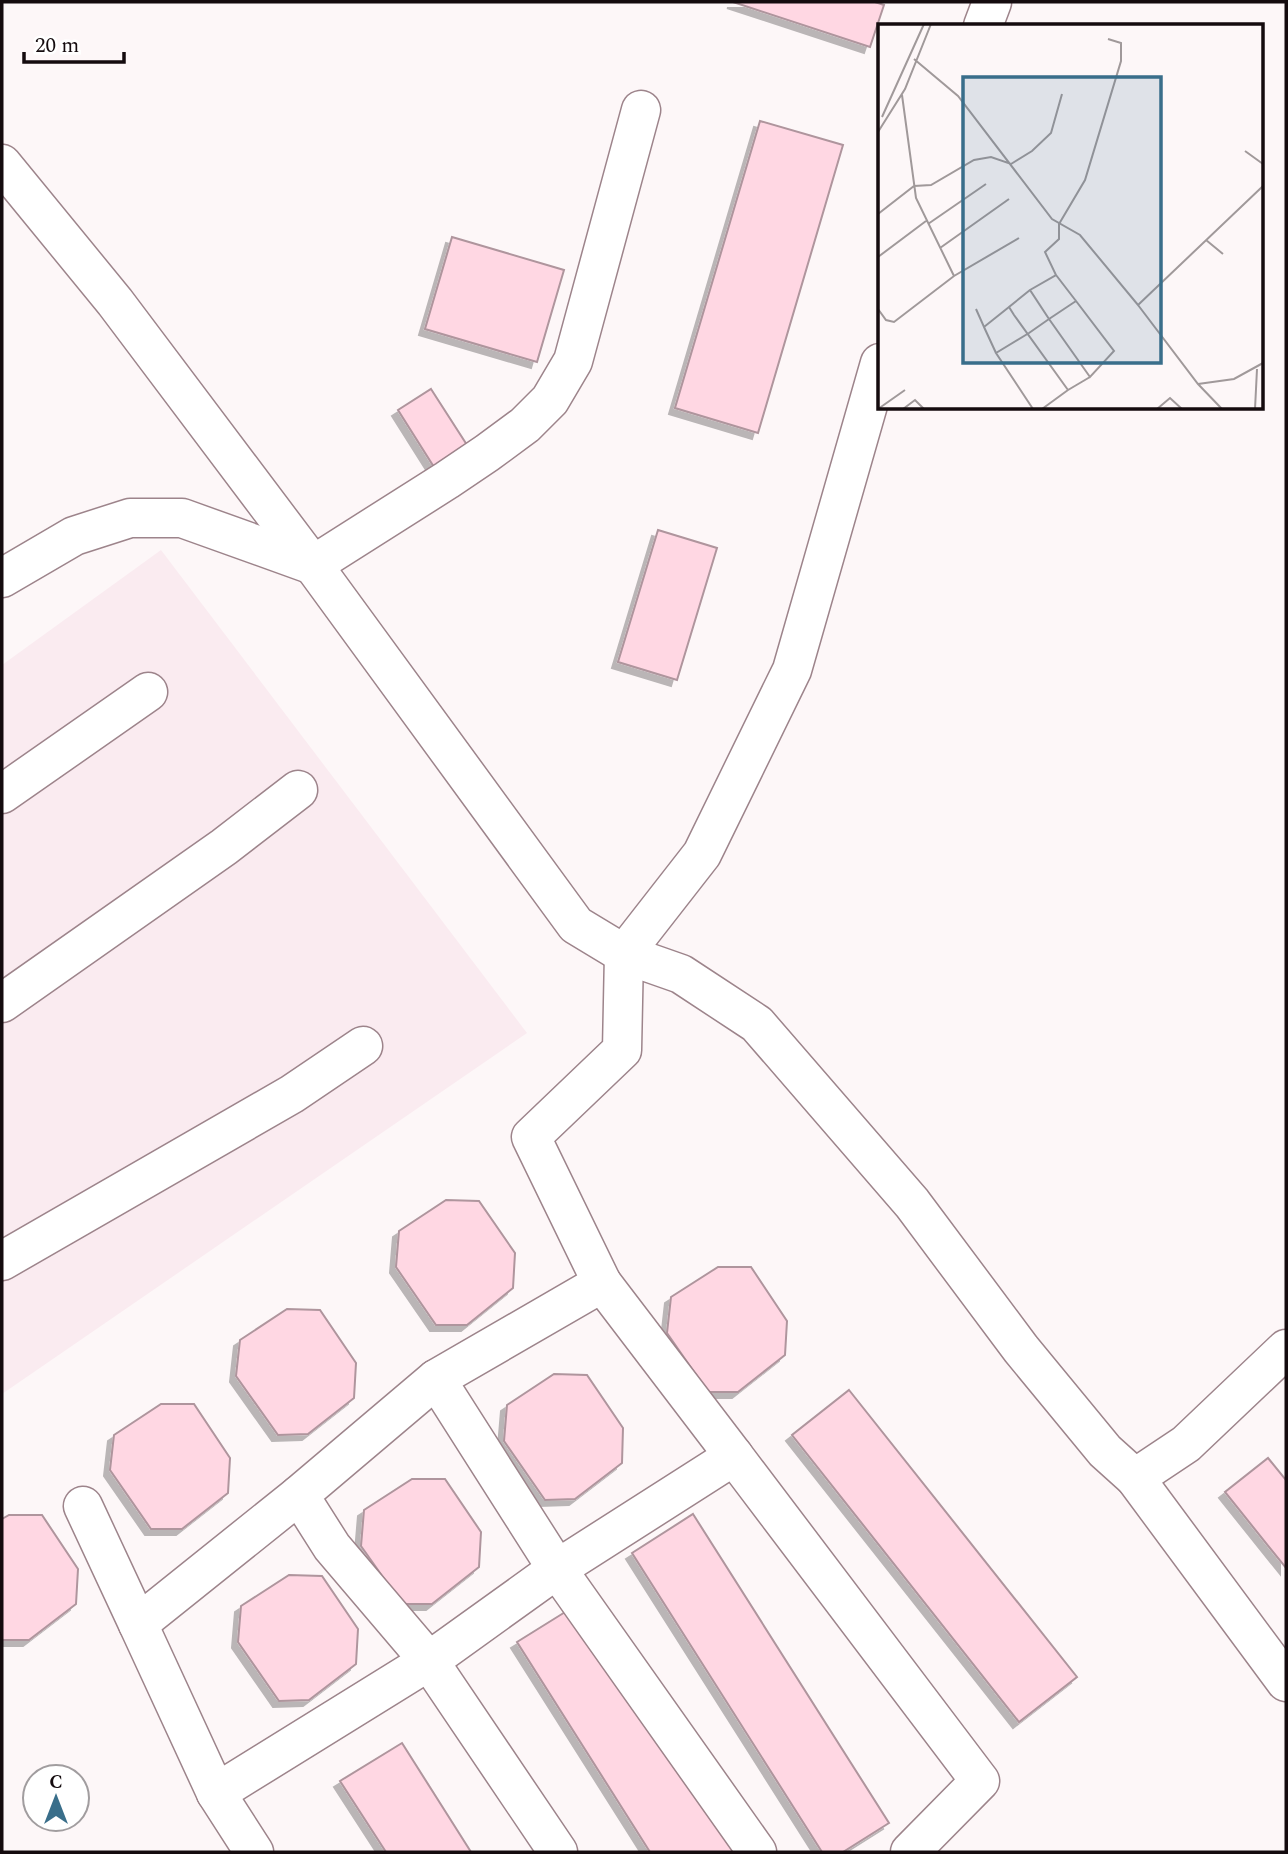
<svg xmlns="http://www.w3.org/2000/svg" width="1288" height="1854" font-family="Spectral,serif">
  <defs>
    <filter id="shadow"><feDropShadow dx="-6" dy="6" stdDeviation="0" flood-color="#0004"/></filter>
  </defs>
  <rect width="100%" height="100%" fill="#fdf7f8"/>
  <polygon fill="#faebf0" points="161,550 527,1033 2,1394 2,665"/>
  <g fill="#ffd7e3" stroke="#af959d" stroke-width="2" filter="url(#shadow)">
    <polygon points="733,2 875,2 884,5 870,47"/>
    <polygon points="760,121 843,145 758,433 675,408"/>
    <polygon points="452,237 564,270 537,362 425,329"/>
    <polygon points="431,389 467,445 434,467 398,410"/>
    <polygon points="658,530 717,548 677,680 618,662"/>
    <polygon points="446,1200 479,1201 515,1253 513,1288 467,1325 436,1325 396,1267 399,1231"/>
    <polygon points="718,1267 751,1267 787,1321 785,1355 738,1392 708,1392 667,1333 671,1297"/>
    <polygon points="287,1309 320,1310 356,1363 354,1398 308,1434 278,1435 236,1376 240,1340"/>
    <polygon points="554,1374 587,1375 623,1428 622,1463 575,1499 545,1500 504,1441 507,1405"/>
    <polygon points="849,1390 1077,1677 1019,1722 792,1435"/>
    <polygon points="161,1404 194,1404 230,1458 228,1493 182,1529 151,1529 110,1470 114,1435"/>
    <polygon points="1268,1458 1286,1480 1286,1568 1225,1492"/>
    <polygon points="412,1479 445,1479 481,1532 479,1567 432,1604 402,1604 361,1546 364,1510"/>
    <polygon points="693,1514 889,1823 843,1852 822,1852 632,1553"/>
    <polygon points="9,1515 42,1515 78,1569 76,1604 29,1640 2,1640 2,1519"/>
    <polygon points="289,1575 322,1576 358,1629 356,1664 309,1700 279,1701 238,1642 241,1606"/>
    <polygon points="578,1604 736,1852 650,1852 517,1642"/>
    <polygon points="402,1743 471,1852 386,1852 340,1781"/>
  </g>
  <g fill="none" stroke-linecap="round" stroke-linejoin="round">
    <defs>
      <g id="minor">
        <polyline points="983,26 992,2"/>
        <polyline points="2,164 115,302 313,565 576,925 624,954 681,974 757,1024 912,1203 1021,1349 1105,1451 1135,1478 1186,1444 1286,1349"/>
        <polyline points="2,578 74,536 130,518 182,518 313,565 447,480 487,453 525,425 550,400 573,361 641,110"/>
        <polyline points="2,794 148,692"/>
        <polyline points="2,1003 224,847 298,790"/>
        <polyline points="2,1261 292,1094 363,1046"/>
        <polyline points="602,1283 734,1456"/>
        <polyline points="436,1379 299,1495 332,1547 429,1661 558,1852"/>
        <polyline points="1135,1478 1286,1682"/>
        <polyline points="83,1506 138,1624 299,1495"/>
        <polyline points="138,1624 216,1793"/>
        <polyline points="254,1852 216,1793 429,1661 557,1569 734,1456 980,1781 910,1852"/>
        <polyline points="757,1852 557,1569 436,1379 602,1283 531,1137 622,1050 624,954 702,854 792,670 880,363"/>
      </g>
    </defs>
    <use href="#minor" stroke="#9d848b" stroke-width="41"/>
    <use href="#minor" stroke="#fff" stroke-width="38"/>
  </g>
  <g transform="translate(878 24)">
    <rect width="385" height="385" fill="#fdf7f8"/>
    <path fill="none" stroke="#a0999a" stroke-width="2" d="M36,35L80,72L174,195L202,211L260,281L385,162M24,71L38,174L76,252M4,93L46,0M0,108L27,65L53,0M367,127L385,140M0,190L36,162L53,161L96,136L113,133L133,140L154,127L173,109L184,70M50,200L108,160M328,216L345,230M62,224L131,175M0,233L48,197M178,251L198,277M152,266L131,283L136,291L190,366L212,353M260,281L320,360L344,385M0,285L8,296L16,298L76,252L141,214M98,285L106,303L131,283M106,303L118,329M320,360L356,355L385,339M0,385L27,366M25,385L37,376L46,385M155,385L118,329L151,309L171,295L198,277L236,327L212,353L171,295L152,266L178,251L167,228L181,215V200L207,156L243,37V19L230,15M164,385L190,366M279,385L292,374L304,385M377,385L379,345"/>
    <path fill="#396e8a" fill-opacity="0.15" stroke="#396e8a" stroke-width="3.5" d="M85,53H283V339H85Z"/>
    <rect width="385" height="385" fill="none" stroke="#140b0e" stroke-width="3.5"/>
  </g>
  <rect width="1288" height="1854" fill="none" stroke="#140b0e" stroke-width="7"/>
  <g transform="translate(56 1798)"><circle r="33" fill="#ffffff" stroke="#a19d9f" stroke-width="2"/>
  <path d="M0-5L12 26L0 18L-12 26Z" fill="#396e8a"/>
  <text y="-10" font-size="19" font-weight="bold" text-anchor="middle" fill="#140b0e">С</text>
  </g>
  <path d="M24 52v10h100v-10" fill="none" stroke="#140b0e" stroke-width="3.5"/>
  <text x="35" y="52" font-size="21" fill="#140b0e" stroke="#ffffff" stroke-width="5" paint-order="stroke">20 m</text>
</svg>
